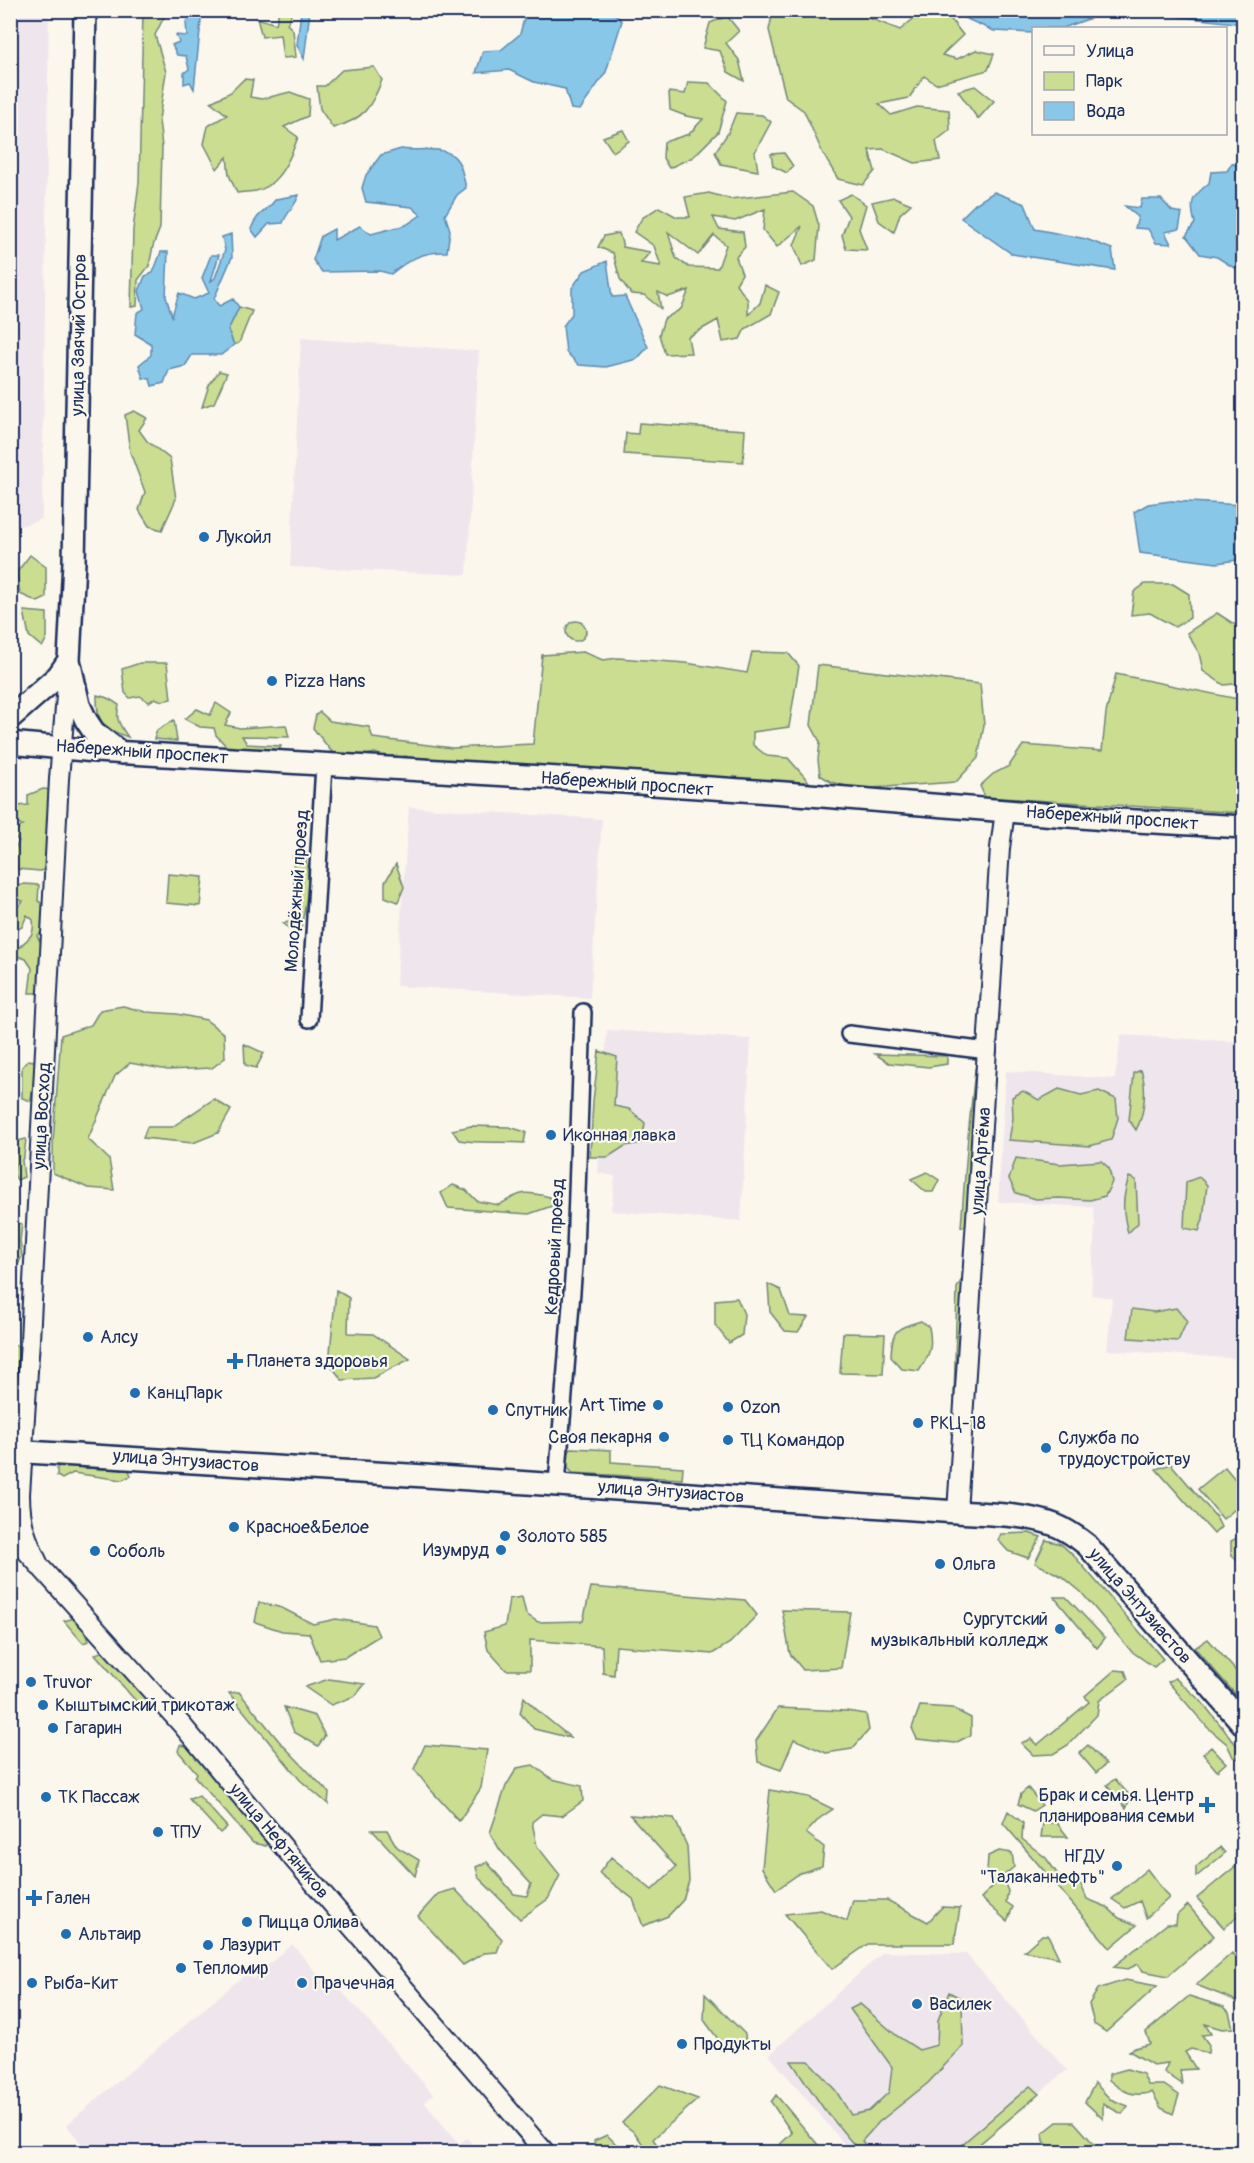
<svg xmlns="http://www.w3.org/2000/svg" width="1254" height="2163" font-family="Pangolin,sans-serif">
<style>
.built{fill:#efe6ed}
.green{fill:#cadd91;stroke:#728678;stroke-width:1.5;fill-rule:evenodd}
.water{fill:#89c7e9;stroke:#5d8ab1;stroke-width:1.5}
.lines{fill:none;stroke-linecap:round;stroke-linejoin:round}
.minor-casing{stroke:#1b2f5e;stroke-width:20}
.tertiary-casing{stroke:#1b2f5e;stroke-width:22}
.secondary-casing{stroke:#1b2f5e;stroke-width:26}
.minor{stroke:#fbf7ec;stroke-width:15}
.tertiary{stroke:#fbf7ec;stroke-width:18}
.secondary{stroke:#fbf7ec;stroke-width:21}
.poi-dot{fill:#1f6fb2;stroke:#fbf7ec;stroke-width:2}
.labels{text-anchor:middle;dominant-baseline:central;stroke-width:4.5;stroke-linejoin:round;paint-order:stroke}
.street-label{font-size:18px;fill:#1b2f5e;stroke:#fbf7ec}
.poi-label{font-size:18px;fill:#1b2f5e;stroke:#fbf7ec;text-anchor:start}
</style>
<rect width="100%" height="100%" fill="#fbf7ec"/>
<filter id="ink" filterUnits="userSpaceOnUse"><feTurbulence type="fractalNoise" baseFrequency=".0167" numOctaves="2"/><feDisplacementMap in="SourceGraphic" scale="12" xChannelSelector="R" yChannelSelector="G"/><feConvolveMatrix kernelMatrix="1 2 1 2 8 2 1 2 1" color-interpolation-filters="sRGB"/></filter>
<g filter="url(#ink)">
<!-- built -->
<path class="built" d="M11,10l38,1 -7,508 -31,10z
M301,338l178,13 -12,224 -177,-8z
M409,807l193,12 -12,179 -194,-12z
M607,1030l144,9 -10,182 -130,-10 4,-35 -17,-3z
M1121,1035l122,7v317l-136,-9 5,-52 -21,-3 4,-71 -2,-17 -95,-5 8,-131 109,8z
M292,1944l32,38 6,-4 103,116 -9,8 35,42 8,-6 12,14h-390l-23,-27 181,-152 5,6z
M883,1952l83,2 101,116 -97,82h-119l-82,-97z"/>
<!-- green -->
<path class="green" d="M143,11h24l-12,24 11,37 -7,48 3,27 -2,81 -7,18 -4,20 -11,14 -1,26 -6,1 2,-77 6,-48z
M279,11h14l-6,13 6,6 3,27 -13,1 -3,-23 -18,2 -5,-19 19,6z
M773,11h94l2,7 31,12 18,-15 31,2 14,18 -21,20 15,4 19,-9 18,4 -6,16 -52,14 -12,-8 -15,22 -30,6 12,11 26,-8 32,3 1,20 -14,11 4,19 -25,3 -32,-14 -14,1 6,21 -12,14 -25,-6 -15,-25 -19,-43 -18,-13 -17,-68z
M727,16l12,15 -13,12 13,17 5,21 -16,-9 -8,-21 -17,-3 7,-25z
M374,67l8,13c-11,28 -18,39 -49,48l-13,-19 -3,-23h8l17,-16z
M244,79l9,1 -3,17 12,2 28,-7 19,7 -1,17 -24,11 14,10c-7,20 -19,49 -42,54 -6,1 -13,1 -19,2l-8,-18 -2,-18 -10,12 -13,-25 4,-18 19,-11 -16,-13 20,-10z
M688,82l21,1 18,18 -9,31 -25,25 -24,11 -6,-10 1,-16 25,-8 14,-15 -17,-3 -16,-6 -1,-18 16,2z
M975,86l19,15 -16,18 -20,-28z
M736,113l26,2 9,7 -16,30 3,19 -37,-7 -6,-12 13,-19z
M623,130l6,11 -16,11 -10,-15z
M784,153l9,13 -6,7 -14,-7 -2,-12z
M793,192l20,14 6,20 -3,34 -14,6 -8,-21 8,-19 -25,21 -14,-17 2,-21 -30,12 -22,-4 6,12 24,3 2,15 -9,10 6,17 -6,10 12,16v15l12,-12 5,-18 14,7 -8,22 -26,15 -5,10 -17,3 -5,-22 -30,17 3,16 -26,1 -6,-19 5,-16 17,-10 8,-19 -21,7 -10,-5 3,17 -17,-14 -13,-1 -11,-15 -7,-26 -15,-6 6,-11 15,-3 4,14 27,5 -9,11 20,3 -7,-20 -20,-14 8,-14 17,-11 18,10h13l-5,-20 24,-4 21,6zM668,232l30,23 16,-20 12,10 -8,23 -29,-1 -13,-9z
M851,194l15,11 -7,24 8,21 -21,-1 -4,-14 7,-19 -11,-16z
M894,197l17,7 -11,10 -6,18 -15,-11 -7,-19z
M239,307l13,4 -13,32 -5,2 -6,-15z
M219,371l8,2 -13,30 -12,4 7,-22z
M134,411l13,7 -8,12 8,11 23,18 6,40 -14,31 -13,-4 -10,-16 6,-18 -15,-40 -5,-37z
M639,423l106,7 -2,32 -119,-8 2,-21 12,1z
M30,555l16,12v31l-8,4 -18,-8 -3,-22z
M1145,584h28l16,10 1,24 -15,9 -25,-14 -19,2 3,-23z
M24,611l23,2v25l-5,9 -13,-11z
M1217,613l20,13 6,9v48l-19,2 -21,-14 -4,-18 -12,-20z
M566 631a10 10 0 1 1 20 0a10 10 0 1 1-20 0Z
M583,652l20,8 15,-2 68,5 61,10 5,-21 36,1 11,13 -10,61 -36,5v13l14,11 21,2 21,24 -8,3 -75,-7 -305,-13 -15,-9 -17,3 -14,-6 -19,4 -24,-5 -19,-24 3,-13 4,-3 10,9 39,6 4,11 79,10 81,-4 9,-89z
M140,663h27l4,36 -9,2 -7,-3 -6,4 -9,-6 -10,2 -5,-5 -3,-24z
M818,665l162,19 4,41 -6,33 -22,24 -99,7 -26,-7 -11,-7 -2,-15 2,-18 -9,-17z
M1116,674l127,26v113l-258,-16 -5,-11 13,-12 16,-8 14,-21 79,6 4,-38z
M97,695l11,3 11,7c-4,15 1,20 9,32 -27,-10 -31,-13 -31,-42z
M216,703l15,10 -6,12 15,3 46,-3 3,12 -47,-1 5,8 34,2 -2,5 -51,-3 -12,-13 -2,-7 -14,-1 -15,-8 12,-10 13,6z
M174,720l3,21 -23,-2 3,-9z
M43,789l9,1 -4,78 -8,3 -23,-2 -3,-18 5,-10 -8,-7 12,-9 -12,-1 -1,-22 7,4 11,-1v-10z
M304,853c8,24 2,51 -3,75l-7,5 -11,-10 7,-1 5,-18 -2,-49z
M396,864l8,23 -6,15 -13,-5v-15z
M168,874l35,3 -3,29 -34,-3z
M24,884l15,1 -1,16 8,5 -2,23 -7,7 6,10 -1,47h-13l3,-25 -6,-9 -12,-4c7,-16 22,-13 19,-35l-6,-5 -5,12 -9,5 -2,-3v-15l12,-13 -9,-3 -4,-9z
M123,1006l23,6 31,2 29,6 18,14 1,24 -13,10 -44,2 -38,-7 -15,13 -27,63 21,20 5,31 -26,-2 -35,-15v-31l8,-107 30,-10 9,-15z
M244,1044l20,9 -8,15 -11,-3z
M599,1051l18,6 -3,49 15,3 16,14 -3,20 -17,3 -17,11h-18l3,-56z
M875,1054l72,2v8l-18,3 -40,-4z
M28,1060l6,1 5,5 -6,19 -2,16 -9,-3v-31z
M975,1070l5,10 -11,80 2,32 -3,33 -7,2 7,-91z
M1141,1070c6,17 4,44 -5,60l-7,-10 5,-47z
M1059,1089l22,6 18,-4 17,8 2,19 -7,22 -21,6 -81,-6 4,-22 -1,-21 11,-6 16,9z
M214,1099l17,11 -13,23 -25,10 -50,-5 4,-11h25z
M471,1126l38,1 17,5 -2,11c-22,-2 -43,1 -65,-3l-7,-10z
M26,1139l-2,17 -2,4 2,17 -7,3 -3,-6 3,-33z
M1016,1158l44,6 41,-3 8,7 3,14 -7,14 -15,4 -31,-2 -23,1 -20,-6 -7,-14z
M927,1172l12,8 -6,12h-7l-15,-13z
M1129,1177l7,3 2,43 -10,10c-6,-23 -6,-34 1,-56z
M1199,1177l8,8 -4,34 -4,12 -15,-3 2,-46z
M453,1185l13,5 11,11 22,4c23,-14 25,-14 51,-8l2,9 -23,8 -81,-6 -7,-15z
M12,1221l10,3 -2,17 2,15 -4,9 -7,-3z
M963,1277l1,10 -4,96 -6,15 3,-110z
M768,1284l13,6 9,26 18,1 -10,15 -13,-1 -15,-19z
M336,1290l13,8 -1,35 25,1 37,25 -37,19 -31,2 -13,-17z
M737,1298l7,16 -2,21 -13,8 -14,-18v-25z
M1176,1308l11,13 -9,20 -50,-3 4,-29 22,3z
M921,1321l8,6c4,20 1,27 -10,44l-17,-2 -11,-12c1,-28 4,-28 30,-36z
M843,1333l42,1 -2,40 -43,-1z
M15,1345l7,2 -5,55 -6,1v-52z
M572,1448l39,2v12l72,5 -1,12 -109,-6c-9,-7 -9,-17 -1,-25z
M62,1463h9l13,5 45,2 2,6 -9,4 -49,-7 -11,6 -5,-3v-8z
M1171,1464l45,53 5,10 -7,7 -58,-65z
M1225,1467l18,22 1,13 -21,17 -25,-30z
M1029,1533l12,4 -13,21 -20,-7 -10,-11 3,-6z
M1243,1535v31l-12,-12v-13z
M1046,1540l15,4 15,14 87,101 -9,8 -23,-16 -50,-59 -18,-15 -28,-14z
M591,1587l154,13 12,15 -27,28 -18,11 -96,-8 -2,29 -11,-2 -1,-27 -72,-6v30h-24l-18,-20 -4,-18 21,-6 4,-27 13,-2 4,17 12,8 45,-1z
M1054,1597h12l39,41 -8,10z
M259,1602l23,6 31,16 23,-5 38,6 5,11 -34,21 -25,3 -11,-27 -27,-2 -27,-9z
M782,1610l68,2 -9,56 -38,2 -13,-16z
M74,1618l11,12 4,11 -6,2 -19,-22z
M1208,1639l35,40v24l-48,-55z
M104,1651l45,48 1,8h-9l-46,-53z
M1115,1670l10,1 3,8 -29,22 -2,14 -29,30 -15,9 -20,1 -12,-12 10,-4 6,6 52,-43 -4,-6z
M1175,1678l26,23 42,52v7l-10,-3 -6,-13 -19,-16 -40,-46z
M329,1679l36,5 -10,12 -24,9 -26,-18z
M239,1692l40,49 50,52 -1,11 -28,-24 -71,-87z
M524,1697c14,16 31,27 47,41l-37,-9 -14,-16z
M920,1706l32,2 19,10v17l-16,8 -38,-4 -5,-11z
M284,1707l31,9 10,20 -7,10 -24,-14z
M778,1708l68,3 20,3 3,16 -17,19 -26,4 -32,-14 -13,31 -23,-8 -2,-21z
M180,1745l7,1 80,93 -1,7 -13,-3 -58,-66 2,-4 -19,-22z
M425,1745l62,5 -6,38 -22,33 -30,-33 -15,-19z
M1088,1745l18,19 -10,9 -17,-20z
M1211,1747l15,16 -9,8 -14,-17z
M533,1765l19,14 30,7 1,15 -21,15 -20,-2 -10,8 5,24 23,29 -12,24 -28,20 -41,-41 -3,-11 11,-5 27,32 13,2 4,-12 -31,-34 -10,-17 16,-47 11,-18z
M1115,1779l16,18 -5,11 -19,-23z
M1028,1788l14,17 -9,6 -15,-7 3,-10z
M770,1790l38,7 25,12 -13,9 -14,15 18,14 -2,19 -22,7 -24,17 -14,-22z
M199,1796l28,31 -7,6 -31,-34z
M1008,1811l15,12 -1,16 24,19 13,18 21,6 7,17 20,8 12,11 18,7 -27,23 -107,-125z
M630,1815l44,3 13,28 2,35 -6,19 -15,16 -25,10 -10,-27 -34,-26 12,-16 41,33 24,-23z
M1043,1823h14l11,14h-27z
M372,1830h15l10,17 22,13 -4,16z
M1220,1847l5,6 -29,24v-10z
M999,1851l13,2 2,14 -12,10 6,14 -2,11 7,5 -6,14 -26,-23 13,-13 -7,-13 1,-16z
M1243,1860v51l-19,17 -27,-30z
M1147,1869l22,29 -23,20 -6,-17 -15,7 -13,-9z
M455,1889l47,50 -5,13 -13,1 -21,12 -45,-49 20,-22z
M853,1900h34l41,22 14,-15 18,1 -6,36h-86l-36,25 -47,-55 36,-4 26,11z
M1188,1905l26,31 -46,40 -25,-5 -5,-7 -10,5 -15,-2 54,-43h9l1,-9z
M1042,1935h6l11,23 -35,-7z
M1232,1953l11,13v40l-11,-7 -36,-14z
M1125,1980l32,6 -51,46 -12,-8 -5,-20 9,-15z
M949,1992l13,7 1,47 -35,37 -49,39 -17,19 9,11h-11l-36,-43 -33,-48h18l27,30 15,24 18,-4 20,-19 3,-25 -42,-58 10,-5 37,32 22,14 18,-5 1,-25z
M705,1994l40,40 1,11 -20,5 -22,-30z
M1189,1996l35,11 5,5 4,16 -11,1 -17,-5 6,10 -9,1 7,10 -1,8 -17,-4 -6,3 11,17 -16,1 2,14 -18,-12 4,-9 -15,2 -24,-14 6,-3 15,-4 -4,-12z
M1127,2069l16,5 5,11h16l15,10 -6,19 -12,-6 -9,-16c-18,6 -29,0 -43,-12v-6z
M1095,2083l15,16 18,7 -6,8 -19,-10v15l-18,-17z
M660,2085l38,14 -45,40 9,13h-14l-13,-19 -13,-10z
M1030,2086l9,8 -69,58h-17z
M776,2095l48,57h-52l20,-19 -21,-31z
M1057,2122h17l27,30h-47l-10,-11 -1,-8z
M607,2135l17,17h-28l-2,-11z"/>
<!-- water -->
<path class="water" d="M301,11h9l-6,48 -7,-14z
M526,11h85l11,10 -16,51 -26,38 -9,-1 -6,-20 -31,-7 -25,-12 -33,3 7,-22 18,-1 19,-16z
M949,11l162,-1v1l-48,17h-29l-1,5 -39,-2z
M1128,11h115v13z
M199,12l2,9 -7,68 -4,-7 -6,2v-11l5,-4 -3,-13 -9,-1 -5,-10 7,-3 -3,-7 11,1 -1,-14 6,-4v-3z
M401,149c17,3 45,-5 56,11 5,6 7,20 9,28l-9,7 -12,20 5,15 -3,22c-24,-1 -39,8 -56,22l-11,-3 -58,1 -9,-12 8,-24 13,-7v11l26,-14 11,8 35,-9 15,-10 -9,-8 -46,-5 -4,-14 4,-13 15,-20z
M1232,163l12,7 -1,95 -9,3 -17,-11 -17,-3 -14,-18 9,-13c-6,-22 -3,-26 14,-40l2,-11 16,-1z
M994,192l31,12 10,25 51,10 26,10 3,21 -103,-16 -51,-36 14,-14z
M299,195c-4,12 -13,18 -16,28l-14,1 -12,13 -6,-8c7,-18 15,-16 25,-30z
M1142,199h19l11,12 10,2 -3,16 -14,3 6,12 -15,-1 -8,-14 -13,-1 3,-11 -13,-11 15,2z
M231,234l1,23 -18,42 5,7 14,-7 6,8 -11,23 6,15 -13,10h-29l-7,11 -16,4 -5,13 -12,3 -2,-7 -7,-1 -4,-13 12,-10v-11l-16,-10 2,-21 7,-4 -5,-18 6,-15 8,-3 8,-21h7l-2,45 6,19 7,-23 15,6 15,-6 -7,-15 9,-23h8l-8,26 4,-3 10,-28 -3,-13z
M607,261l5,36 13,-1 23,51 -11,12 -31,8 -27,-2 -13,-13 -3,-26 9,-12v-26l12,-17z
M1171,501l72,4v54l-26,4 -77,-10 -6,-41 14,-8z"/>
<g class="lines">
<defs>
<path id="minor" d="M309,1019l15,-254
M849,1034l139,17
M557,1484l18,-231 8,-241"/>
<path id="tertiary" d="M957,1512l43,-664 5,-37
M10,1533l172,192 113,136 250,291
M40,1567c-13,-27 -20,-43 -20,-73l10,-154 29,-561 9,-107"/>
<path id="secondary" d="M85,10l-11,552 -5,98 10,45 7,15 8,12 27,21
M10,718l48,-42 11,-16
M10,743l85,8 498,29 192,13 333,27 126,7
M10,1451l415,25 532,36c30,2 70,2 98,13 12,5 22,12 32,20l157,180"/>
</defs>
<!-- minor casing -->
<use href="#minor" class="minor-casing"/>
<!-- tertiary casing -->
<use href="#tertiary" class="tertiary-casing"/>
<!-- secondary casing -->
<use href="#secondary" class="secondary-casing"/>
<!-- minor -->
<use href="#minor" class="minor"/>
<!-- tertiary -->
<use href="#tertiary" class="tertiary"/>
<!-- secondary -->
<use href="#secondary" class="secondary"/>
</g>
</g>
<!-- markers -->
<g class="poi-dot">
<circle cx="204" cy="537" r="6"/>
<circle cx="272" cy="681" r="6"/>
<circle cx="551" cy="1135" r="6"/>
<circle cx="88" cy="1337" r="6"/>
<path d="M232 1352h6v6h6v6h-6v6h-6v-6h-6v-6h6z"/>
<circle cx="135" cy="1393" r="6"/>
<circle cx="658" cy="1405" r="6"/>
<circle cx="728" cy="1407" r="6"/>
<circle cx="493" cy="1410" r="6"/>
<circle cx="918" cy="1423" r="6"/>
<circle cx="664" cy="1437" r="6"/>
<circle cx="728" cy="1440" r="6"/>
<circle cx="1046" cy="1448" r="6"/>
<circle cx="234" cy="1527" r="6"/>
<circle cx="505" cy="1536" r="6"/>
<circle cx="501" cy="1550" r="6"/>
<circle cx="95" cy="1551" r="6"/>
<circle cx="940" cy="1564" r="6"/>
<circle cx="1060" cy="1629" r="6"/>
<circle cx="31" cy="1682" r="6"/>
<circle cx="43" cy="1705" r="6"/>
<circle cx="53" cy="1728" r="6"/>
<circle cx="46" cy="1797" r="6"/>
<path d="M1204 1796h6v6h6v6h-6v6h-6v-6h-6v-6h6z"/>
<circle cx="158" cy="1832" r="6"/>
<circle cx="1117" cy="1866" r="6"/>
<path d="M31 1889h6v6h6v6h-6v6h-6v-6h-6v-6h6z"/>
<circle cx="247" cy="1922" r="6"/>
<circle cx="66" cy="1934" r="6"/>
<circle cx="208" cy="1945" r="6"/>
<circle cx="181" cy="1968" r="6"/>
<circle cx="32" cy="1983" r="6"/>
<circle cx="302" cy="1983" r="6"/>
<circle cx="917" cy="2004" r="6"/>
<circle cx="682" cy="2044" r="6"/>
</g>
<g class="labels">
<!-- street labels -->
<g class="street-label">
<text transform="translate(79 335) rotate(-89)">улица Заячий Остров</text>
<text transform="translate(142 752) rotate(4)">Набережный проспект</text>
<text transform="translate(627 784) rotate(4)">Набережный проспект</text>
<text transform="translate(1112 818) rotate(4)">Набережный проспект</text>
<text transform="translate(297 891) rotate(-86)">Молодёжный проезд</text>
<text transform="translate(42 1116) rotate(-87)">улица Восход</text>
<text transform="translate(981 1161) rotate(-86)">улица Артёма</text>
<text transform="translate(555 1247) rotate(-87)">Кедровый проезд</text>
<text transform="translate(186 1461) rotate(4)">улица Энтузиастов</text>
<text transform="translate(671 1492) rotate(4)">улица Энтузиастов</text>
<text transform="translate(1140 1606) rotate(49)">улица Энтузиастов</text>
<text transform="translate(279 1841) rotate(50)">улица Нефтяников</text>
</g>
<!-- poi labels -->
<g class="poi-label">
<text x="216" y="537">Лукойл</text>
<text x="284" y="681">Pizza Hans</text>
<text x="563" y="1135">Иконная лавка</text>
<text x="100" y="1337">Алсу</text>
<text x="247" y="1361">Планета здоровья</text>
<text x="147" y="1393">КанцПарк</text>
<text x="646" y="1405" text-anchor="end">Art Time</text>
<text x="740" y="1407">Ozon</text>
<text x="505" y="1410">Спутник</text>
<text x="930" y="1423">РКЦ-18</text>
<text x="652" y="1437" text-anchor="end">Своя пекарня</text>
<text x="1058" y="1438">Служба по<tspan x="1058" dy="21">трудоустройству</tspan></text>
<text x="740" y="1440">ТЦ Командор</text>
<text x="246" y="1527">Красное&amp;Белое</text>
<text x="517" y="1536">Золото 585</text>
<text x="489" y="1550" text-anchor="end">Изумруд</text>
<text x="107" y="1551">Соболь</text>
<text x="952" y="1564">Ольга</text>
<text x="1048" y="1619" text-anchor="end">Сургутский<tspan x="1048" dy="21">музыкальный колледж</tspan></text>
<text x="43" y="1682">Truvor</text>
<text x="55" y="1705">Кыштымский трикотаж</text>
<text x="65" y="1728">Гагарин</text>
<text x="1194" y="1795" text-anchor="end">Брак и семья. Центр<tspan x="1194" dy="21">планирования семьи</tspan></text>
<text x="58" y="1797">ТК Пассаж</text>
<text x="170" y="1832">ТПУ</text>
<text x="1105" y="1856" text-anchor="end">НГДУ<tspan x="1105" dy="21">"Талаканнефть"</tspan></text>
<text x="46" y="1898">Гален</text>
<text x="259" y="1922">Пицца Олива</text>
<text x="78" y="1934">Альтаир</text>
<text x="220" y="1945">Лазурит</text>
<text x="193" y="1968">Тепломир</text>
<text x="44" y="1983">Рыба-Кит</text>
<text x="314" y="1983">Прачечная</text>
<text x="929" y="2004">Василек</text>
<text x="694" y="2044">Продукты</text>
</g>
</g>
<!-- margin -->
<rect width="1254" height="2163" fill="none" stroke="#fbf7ec" stroke-width="36"/>
<rect x="18" y="18" width="1218" height="2127" fill="none" stroke="#1b2f5e" stroke-width="2" filter="url(#ink)"/>
<!-- legend -->
<rect x="1032" y="27" width="195" height="108" fill="#fbf7ec" stroke="#a1a7b3" stroke-width="1.5"/>
<rect x="1044" y="46" width="30" height="9" fill="#fbf7ec" stroke="#a1a7b3" stroke-width="1.5"/>
<text x="1086" y="57" font-size="18" fill="#1b2f5e">Улица</text>
<rect x="1044" y="72" width="30" height="18" fill="#cadd91" stroke="#a1a7b3" stroke-width="1.5"/>
<text x="1086" y="87" font-size="18" fill="#1b2f5e">Парк</text>
<rect x="1044" y="102" width="30" height="18" fill="#89c7e9" stroke="#a1a7b3" stroke-width="1.5"/>
<text x="1086" y="117" font-size="18" fill="#1b2f5e">Вода</text>
</svg>
